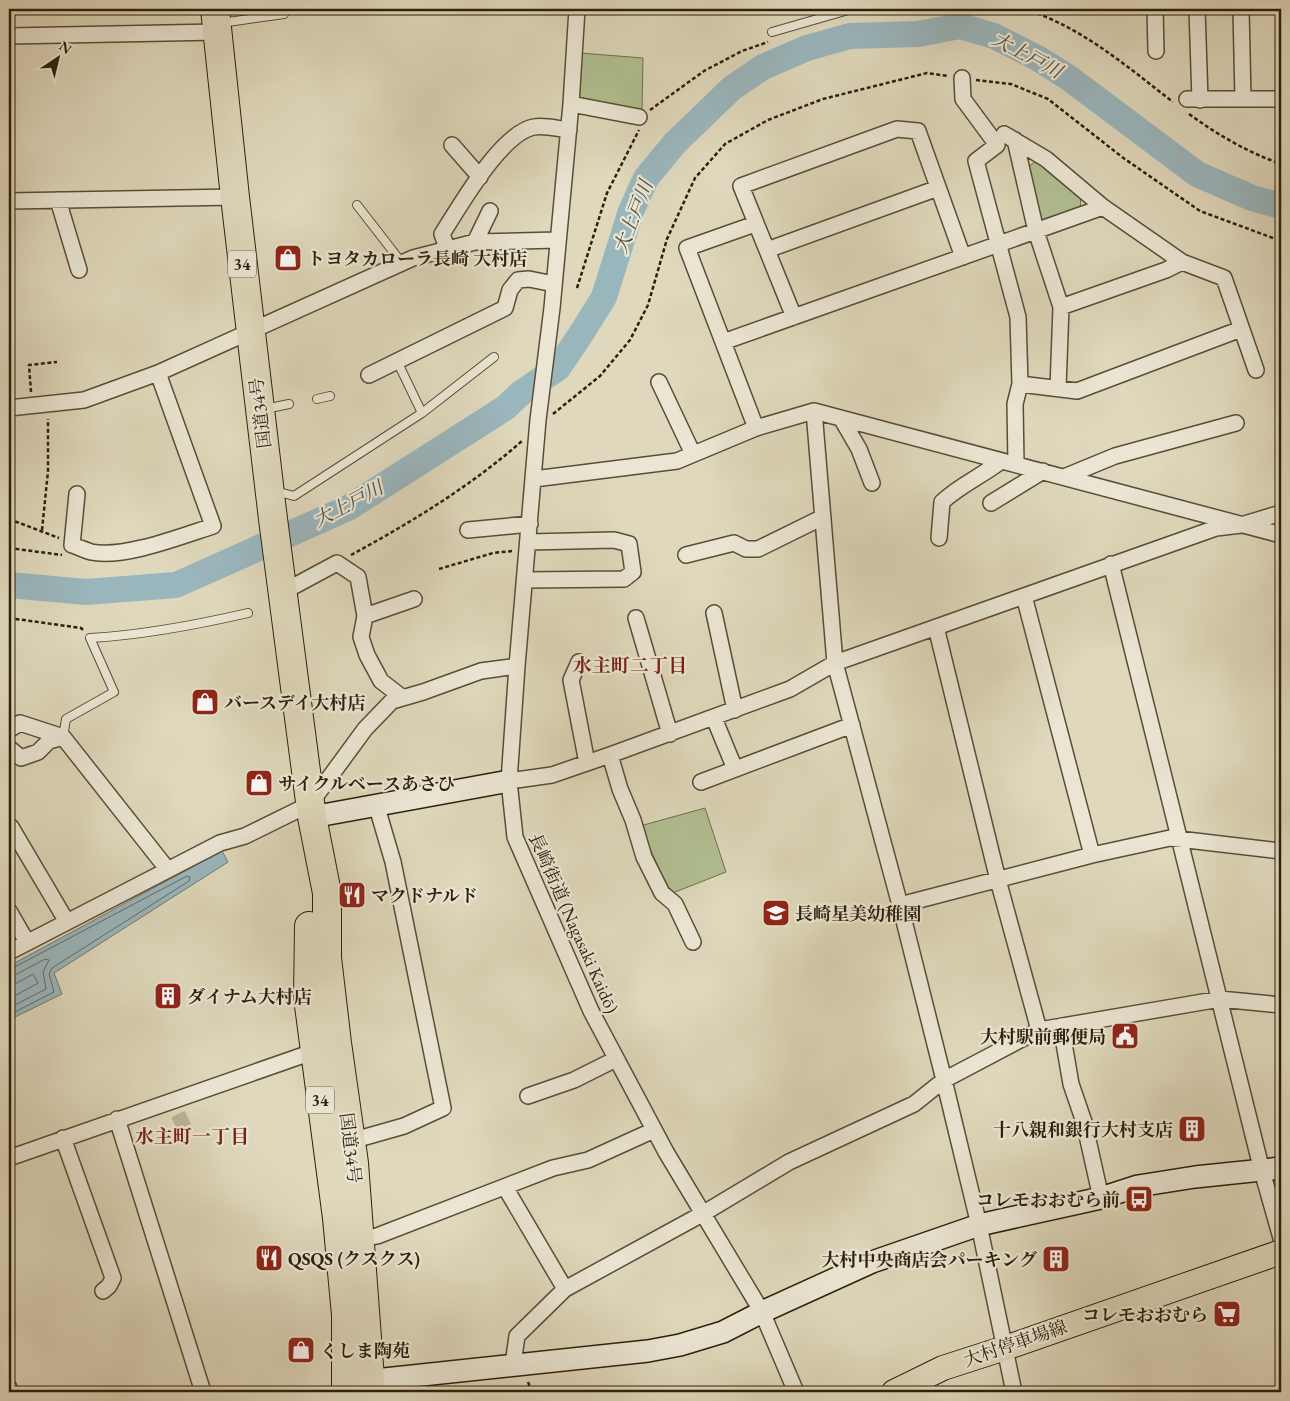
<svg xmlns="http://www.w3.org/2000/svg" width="1290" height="1401" font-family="'EB Garamond','Noto Serif JP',serif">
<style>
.green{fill:#b1bf91;stroke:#6e6f4e}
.water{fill:#9ab6bd;stroke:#6e7a76}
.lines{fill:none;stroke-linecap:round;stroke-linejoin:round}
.shore{stroke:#636a64;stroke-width:1}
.river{stroke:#9ab6bd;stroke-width:26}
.street-tunnel{stroke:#bbb399;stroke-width:15;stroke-dasharray:15 8;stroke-linecap:butt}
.lane-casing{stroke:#594d37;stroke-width:10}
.street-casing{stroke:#594d37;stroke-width:18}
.secondary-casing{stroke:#2c1f0b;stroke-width:24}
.primary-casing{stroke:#2c1f0b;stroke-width:26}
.highway-casing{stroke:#2c1f0b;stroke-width:30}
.path{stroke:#2c1f0b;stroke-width:2.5;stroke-dasharray:4 2.5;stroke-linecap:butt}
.lane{stroke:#eae6d3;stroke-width:8}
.street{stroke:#eae6d3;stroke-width:15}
.secondary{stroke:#eae6d3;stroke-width:21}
.primary{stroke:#dfd8bc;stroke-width:24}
.highway{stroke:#dfd8bc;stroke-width:28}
.labels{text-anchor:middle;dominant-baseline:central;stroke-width:4.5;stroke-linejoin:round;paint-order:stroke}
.shield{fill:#eae6d3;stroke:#655b47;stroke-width:1}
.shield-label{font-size:16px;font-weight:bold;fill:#2c1f0b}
.poi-label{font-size:18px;font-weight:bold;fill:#2c1f0b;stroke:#eae6d3;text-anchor:start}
.street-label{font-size:18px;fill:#2c1f0b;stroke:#eae6d3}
.water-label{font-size:19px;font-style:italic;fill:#4d4c40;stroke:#eae6d3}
.neighbourhood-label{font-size:19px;font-weight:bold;fill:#7a1f14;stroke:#eae6d3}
</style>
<rect width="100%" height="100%" fill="#dfd8bc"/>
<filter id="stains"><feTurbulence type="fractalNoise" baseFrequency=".004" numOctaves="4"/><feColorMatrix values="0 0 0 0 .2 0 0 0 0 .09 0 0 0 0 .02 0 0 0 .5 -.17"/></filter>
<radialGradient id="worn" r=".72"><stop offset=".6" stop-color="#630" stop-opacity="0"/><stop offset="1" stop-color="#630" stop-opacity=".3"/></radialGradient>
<!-- green -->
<path class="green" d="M580,53l63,5 -1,54 -64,-9z
M1037,160l44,37 -1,12 -42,13 -12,-53z
M705,808l21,64 -56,22 -30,-68z"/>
<!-- water -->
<path class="water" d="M222,851l6,11 -174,111 8,21 -53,26v-54z"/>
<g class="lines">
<!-- shore -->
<path class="shore" d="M9,970l178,-94 3,1 -1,4 -137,87 -3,6 5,18 -45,23
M9,976l6,-1 30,-16 4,1 -6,12 3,17 -37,19
M9,984l8,-1 16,-9 5,9 -29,16"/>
<!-- river -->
<path class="river" d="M9,585l77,7 90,-7 172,-77 157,-100 16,-15 37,-25 23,-34 23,-37 27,-86 15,-33 29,-35 57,-55 31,-21 44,-19 43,-12 68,-2 42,-8 34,10 45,23 30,19 128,96 55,24 29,8"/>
<!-- street-tunnel -->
<path class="street-tunnel" d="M178,1114l9,19"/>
<defs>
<path id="lane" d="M221,23l63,-9 -1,-5
M772,32l80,-23
M357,205l45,58
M317,399l13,-3
M265,409l24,-5
M422,413l72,-56
M275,491l19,5 128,-83 -25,-52
M63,737l3,-18 48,-27 -24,-54c54,-3 106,-13 158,-25"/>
<path id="street" d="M577,9l-6,95 -19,204 -14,112 -21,246 -8,115 6,56 76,174 75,141 96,160 34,80
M1155,9l1,42
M1197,9l3,91
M1241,9l2,90
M9,36l209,-4
M962,78l1,21 34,46 -21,16 42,156 2,67 -5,20 1,60
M1187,99h94
M571,104l68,13
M1004,134l42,25 57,48 79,55 42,16 32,92
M1015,140l21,91 25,76 -3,81
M452,145l28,32
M58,200l21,70
M9,201l226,-4
M755,224l-68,24 69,180
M475,242l15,-31
M447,248l-5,-14c18,-28 59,-101 92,-107 11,-2 24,2 35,3
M767,250l171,-62
M1061,307l105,-37 16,-8
M794,317l-53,-131 156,-57 21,2 45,126
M723,342l380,-135
M369,375l136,-67 5,-18 8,-10 11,-1 25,5
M659,382l34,72
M1020,384l57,7 164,-62
M9,408l75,-8 74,-27 255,-115 62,-16 83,-2
M814,411l21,252 65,242 44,175 35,145 35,167
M841,418l18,31 13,34
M1064,477l51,-21 121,-33
M534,479l143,-18 79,-33 58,-17 467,124
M77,494l-5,51c6,2 13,5 19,7 32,7 91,-16 122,-26l-55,-153
M991,503l52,-32
M468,530l62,-6
M939,538l3,-36c18,-17 40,-26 59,-41
M686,555l48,-12 12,6h12l65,-32
M1111,564l151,607 19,67
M525,580l99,-1 9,-7 -4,-28 -15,-4 -85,2
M283,592l54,-29 21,14 7,39 -4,21 6,18 14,26 22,17
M1024,596l68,259
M714,613l21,97
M365,616l49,-17
M636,618l34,116
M936,627l62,253 41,150
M579,662l-8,18 16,83
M714,718l21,51
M9,730l11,-7 43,14 105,133
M9,748l12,10 17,-6 11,-11 14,-4
M610,755l10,34 13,31 11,37 18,36 13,11 18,38
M509,781l43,-6 58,-20 180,-66 45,-26 381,-135 25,-3 40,-12
M701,782l151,-57
M11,827l56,95
M900,905l192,-50 78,-17 111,13
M9,911l18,31
M9,952l211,-109 25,-7 65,-32 55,-75 27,-28 31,-9 58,-21 36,-5
M1061,1026l10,58 13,38 17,76
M528,1096l46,-16 42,-21
M117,1119l86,273
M63,1138l50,140 -4,8 -6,5
M351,1141l53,-15 39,-18 -50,-246 -17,-58
M9,1158l312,-109
M505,1187l60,102
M361,1239l16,-3 176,-68 35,-8 66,-30
M513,1364l4,-28 48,-47 139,-76 85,-51 125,-58 30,-24 95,-50 181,-31 61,6
M9,1388l1,4"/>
<path id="secondary" d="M312,817l197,-36
M356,1382l292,-31 32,-6 43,-13 39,-20 110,-50 107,-37 122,-27 37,-12 57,-9 86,-9"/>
<path id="primary" d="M894,1392l49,-24 62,-20 276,-96"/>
<path id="highway" d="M215,9l20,188 38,322 39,298 15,76v65l10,85 17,120 17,229
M309,926l-1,72 29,220 9,97v77"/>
</defs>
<!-- lane casing -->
<use href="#lane" class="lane-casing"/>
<!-- street casing -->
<use href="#street" class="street-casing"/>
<!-- secondary casing -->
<use href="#secondary" class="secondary-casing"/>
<!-- primary casing -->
<use href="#primary" class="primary-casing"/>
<!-- highway casing -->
<use href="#highway" class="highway-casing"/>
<!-- path -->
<path class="path" d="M1025,9c58,19 100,56 148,93
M976,80l35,4 37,15 74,58 78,54 81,30
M650,110l54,-39 38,-20 26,-9
M1189,114c29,21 58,38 92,50
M577,288l30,-95 32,-63
M31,392l-2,-27 28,-3
M553,414l47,-38 30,-36 18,-35 19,-66 28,-61 30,-34 43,-24 55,-21 104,-26 21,3
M9,519l50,19
M42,530l6,-59v-52
M9,548l53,7
M351,555c59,-32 120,-69 171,-114
M439,569l54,-16 19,-2
M9,618l72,10 2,2
M528,1382l4,10"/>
<!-- lane -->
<use href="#lane" class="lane"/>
<!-- street -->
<use href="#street" class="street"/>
<!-- secondary -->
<use href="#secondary" class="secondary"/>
<!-- primary -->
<use href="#primary" class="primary"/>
<!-- highway -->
<use href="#highway" class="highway"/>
</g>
<!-- icons -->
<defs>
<symbol id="shop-square" viewBox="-11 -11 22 22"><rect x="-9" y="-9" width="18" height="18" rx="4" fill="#8f2418" stroke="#eae6d3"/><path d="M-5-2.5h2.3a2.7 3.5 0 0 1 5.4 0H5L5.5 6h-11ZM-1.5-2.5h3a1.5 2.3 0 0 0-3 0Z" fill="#fff"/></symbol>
<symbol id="restaurant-square" viewBox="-11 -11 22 22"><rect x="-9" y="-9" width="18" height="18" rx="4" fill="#8f2418" stroke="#eae6d3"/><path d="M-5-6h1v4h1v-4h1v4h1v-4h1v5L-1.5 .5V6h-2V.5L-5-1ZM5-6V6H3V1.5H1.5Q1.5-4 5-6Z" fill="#fff"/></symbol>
<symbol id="school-square" viewBox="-11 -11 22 22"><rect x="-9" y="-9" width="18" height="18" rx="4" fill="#8f2418" stroke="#eae6d3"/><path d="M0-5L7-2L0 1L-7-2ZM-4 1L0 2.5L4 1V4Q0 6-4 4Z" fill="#fff"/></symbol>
<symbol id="building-square" viewBox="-11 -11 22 22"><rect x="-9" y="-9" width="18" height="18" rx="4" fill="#8f2418" stroke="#eae6d3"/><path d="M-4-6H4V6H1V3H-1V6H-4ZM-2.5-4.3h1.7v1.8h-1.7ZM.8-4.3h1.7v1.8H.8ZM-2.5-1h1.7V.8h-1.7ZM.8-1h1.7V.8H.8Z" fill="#fff"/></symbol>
<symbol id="civic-square" viewBox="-11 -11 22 22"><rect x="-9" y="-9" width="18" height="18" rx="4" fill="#8f2418" stroke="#eae6d3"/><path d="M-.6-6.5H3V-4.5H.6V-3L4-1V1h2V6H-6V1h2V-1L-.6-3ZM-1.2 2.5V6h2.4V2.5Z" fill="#fff"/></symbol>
<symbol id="bus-square" viewBox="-11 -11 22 22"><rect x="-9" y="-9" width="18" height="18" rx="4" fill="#8f2418" stroke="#eae6d3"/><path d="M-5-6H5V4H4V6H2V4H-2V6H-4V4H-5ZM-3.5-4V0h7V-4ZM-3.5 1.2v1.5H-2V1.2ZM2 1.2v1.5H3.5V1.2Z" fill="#fff"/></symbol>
<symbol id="supermarket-square" viewBox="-11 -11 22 22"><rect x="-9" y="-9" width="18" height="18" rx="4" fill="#8f2418" stroke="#eae6d3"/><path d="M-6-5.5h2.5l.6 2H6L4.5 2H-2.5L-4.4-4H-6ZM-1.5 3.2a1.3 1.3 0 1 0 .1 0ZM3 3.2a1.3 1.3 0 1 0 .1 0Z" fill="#fff"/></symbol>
</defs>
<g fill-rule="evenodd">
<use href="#shop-square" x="272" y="242" width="32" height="32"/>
<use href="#shop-square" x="189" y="686" width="32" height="32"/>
<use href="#shop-square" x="243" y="767" width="32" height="32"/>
<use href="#restaurant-square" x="336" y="879" width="32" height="32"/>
<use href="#school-square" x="760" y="897" width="32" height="32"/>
<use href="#building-square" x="152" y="980" width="32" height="32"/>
<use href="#civic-square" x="1109" y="1020" width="32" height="32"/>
<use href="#building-square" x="1176" y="1113" width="32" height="32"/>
<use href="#bus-square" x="1123" y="1183" width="32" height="32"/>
<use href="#restaurant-square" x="253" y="1242" width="32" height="32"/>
<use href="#building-square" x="1040" y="1243" width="32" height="32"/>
<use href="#supermarket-square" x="1211" y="1298" width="32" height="32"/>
<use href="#shop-square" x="285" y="1334" width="32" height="32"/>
</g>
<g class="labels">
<!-- shield labels -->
<g class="shield">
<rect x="228" y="250.5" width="28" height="27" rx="4"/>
<rect x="306" y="1086.5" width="28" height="27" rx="4"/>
</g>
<g class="shield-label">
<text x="242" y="264">34</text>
<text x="320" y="1100">34</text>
</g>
<!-- poi labels -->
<g class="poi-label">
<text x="307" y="258">トヨタカローラ長崎 大村店</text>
<text x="224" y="702">バースデイ大村店</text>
<text x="278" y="783">サイクルベースあさひ</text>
<text x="371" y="895">マクドナルド</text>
<text x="795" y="913">長崎星美幼稚園</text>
<text x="187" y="996">ダイナム大村店</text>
<text x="1106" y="1036" text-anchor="end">大村駅前郵便局</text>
<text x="1173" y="1129" text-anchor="end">十八親和銀行大村支店</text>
<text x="1120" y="1199" text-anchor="end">コレモおおむら前</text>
<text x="288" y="1258">QSQS (クスクス)</text>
<text x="1037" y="1259" text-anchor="end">大村中央商店会パーキング</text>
<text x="1208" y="1314" text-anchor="end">コレモおおむら</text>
<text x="320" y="1350">くしま陶苑</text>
</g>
<!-- street labels -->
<g class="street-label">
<text transform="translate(260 413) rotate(-97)">国道34号</text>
<text transform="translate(574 923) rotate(66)">長崎街道 (Nagasaki Kaidō)</text>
<text transform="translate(351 1148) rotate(83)">国道34号</text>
<text transform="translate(1015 1343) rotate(-19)">大村停車場線</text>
</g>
<!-- water labels -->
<g class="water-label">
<text transform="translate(1027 55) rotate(28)">大上戸川</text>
<text transform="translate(633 217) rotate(-69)">大上戸川</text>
<text transform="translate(348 504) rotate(-28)">大上戸川</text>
</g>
<!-- neighbourhood labels -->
<g class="neighbourhood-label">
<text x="630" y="665">水主町二丁目</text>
<text x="192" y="1136">水主町一丁目</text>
</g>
</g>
<!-- margin -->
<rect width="1290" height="1401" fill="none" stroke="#dfd8bc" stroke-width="30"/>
<rect x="10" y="10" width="1270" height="1381" fill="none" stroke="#2c1f0b" stroke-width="2.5"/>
<rect x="15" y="15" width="1260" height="1371" fill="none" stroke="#2c1f0b"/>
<!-- north arrow -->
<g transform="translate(58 58) rotate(35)" stroke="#eae6d3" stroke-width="4" paint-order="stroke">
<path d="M0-4L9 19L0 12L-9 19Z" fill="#2c1f0b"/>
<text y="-8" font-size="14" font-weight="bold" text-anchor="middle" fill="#2c1f0b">N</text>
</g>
<rect width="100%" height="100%" filter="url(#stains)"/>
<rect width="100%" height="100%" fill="url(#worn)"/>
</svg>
